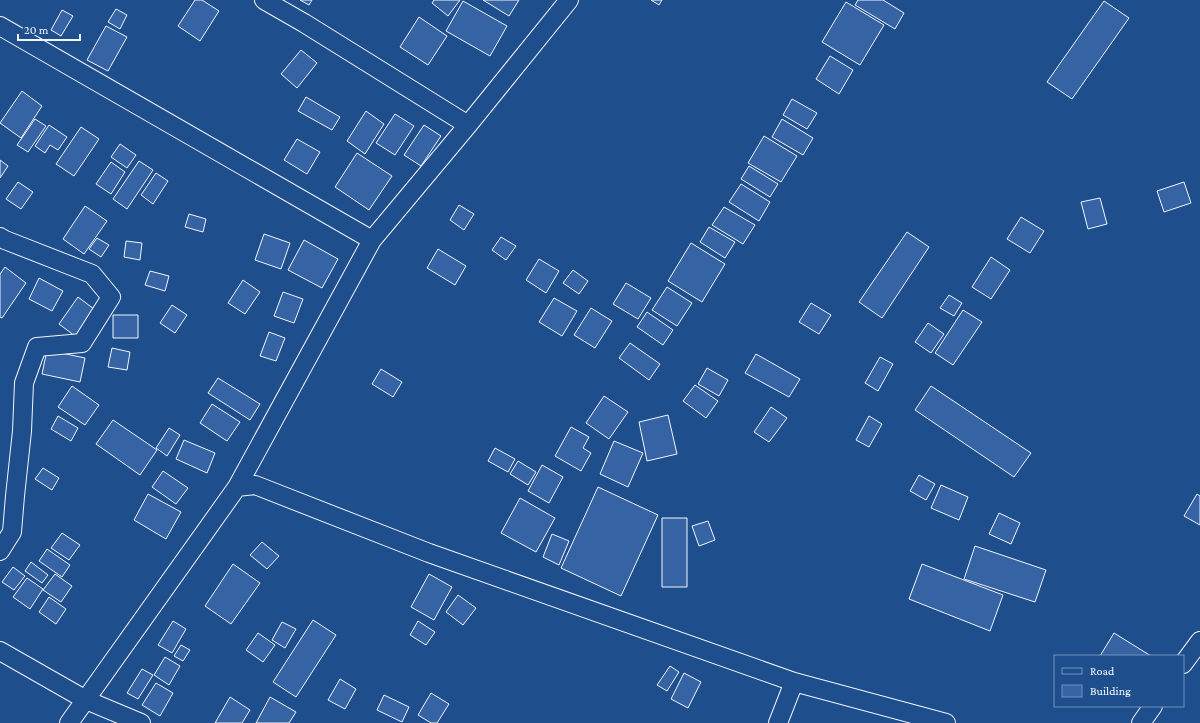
<svg xmlns="http://www.w3.org/2000/svg" width="1200" height="723" font-family="'Crimson Pro',serif">
<style>
.building{fill:#3563a3;stroke:#f2f6ff}
.lines{fill:none;stroke-linecap:round;stroke-linejoin:round}
.minor-casing{stroke:#f2f6ff;stroke-width:20}
.minor{stroke:#1f4e8c;stroke-width:18}
</style>
<rect width="100%" height="100%" fill="#1f4e8c"/>
<!-- building -->
<path class="building" d="M195,0h7l17,11 -19,30 -22,-15z
M300,0h12l-3,5z
M434,0h26l-12,16 -16,-13z
M483,0h36l-10,16z
M651,0h11l-3,5z
M858,0h25l21,13 -9,16 -40,-24z
M463,1l44,25 -17,30 -44,-25z
M1104,1l25,17 -57,81 -25,-17z
M846,2l38,23 -24,40 -38,-23z
M116,9l11,6 -7,14 -12,-7z
M62,10l11,6 -12,20 -10,-6z
M419,17l28,19 -19,29 -28,-18z
M106,26l21,11 -19,34 -21,-11z
M301,50l16,13 -20,25 -16,-14z
M830,56l23,14 -14,24 -23,-15z
M22,91l20,15 -21,32 -21,-15z
M306,97l34,20 -8,13 -34,-19z
M792,99l25,14 -10,16 -24,-14z
M366,111l18,13 -19,30 -18,-13z
M395,114l19,12 -19,29 -19,-12z
M35,119l11,7 -18,26 -11,-7z
M782,119l31,19 -10,17 -31,-18z
M49,125l18,12 -9,13 -8,-5 -5,8 -10,-7z
M424,125l17,11 -20,30 -17,-11z
M81,127l18,12 -25,37 -18,-12z
M764,136l33,20 -16,26 -33,-19z
M297,139l23,13 -13,22 -23,-14z
M120,144l16,11 -9,13 -16,-11z
M357,153l35,23 -23,34 -34,-23z
M0,160l8,6 -8,12z
M139,161l14,9 -26,39 -14,-10z
M111,162l14,10 -14,22 -15,-10z
M749,166l29,18 -8,13 -29,-18z
M156,173l12,8 -15,23 -12,-9z
M18,182l15,10 -12,17 -15,-10z
M1184,182l7,21 -27,9 -7,-21z
M741,184l29,18 -11,19 -30,-19z
M1100,198l7,26 -19,5 -7,-27z
M459,205l15,9 -10,16 -14,-10z
M85,206l22,15 -23,33 -21,-15z
M724,207l31,18 -12,19 -31,-19z
M189,214l17,5 -3,13 -18,-5z
M1021,217l23,14 -14,22 -23,-14z
M709,227l26,15 -10,16 -25,-16z
M907,232l22,15 -47,71 -23,-16z
M264,234l26,9 -9,26 -26,-9z
M501,237l15,9 -10,14 -14,-10z
M97,238l12,7 -8,12 -12,-8z
M304,240l34,19 -16,29 -34,-18z
M126,241l16,2 -2,17 -16,-3z
M691,243l34,21 -23,38 -34,-21z
M438,249l28,17 -11,19 -28,-17z
M991,257l19,13 -19,29 -19,-12z
M539,259l20,12 -13,22 -20,-13z
M5,267l21,16 -24,35 -2,-1v-43z
M573,270l15,11 -9,13 -16,-11z
M150,271l19,5 -4,15 -20,-6z
M39,278l24,13 -11,20 -23,-12z
M243,280l17,12 -15,22 -17,-11z
M626,283l25,15 -13,21 -25,-15z
M667,287l25,16 -15,23 -25,-16z
M283,292l20,7 -9,24 -20,-7z
M949,295l13,8 -8,13 -14,-8z
M78,297l16,12 -19,27 -16,-12z
M554,298l23,13 -15,25 -23,-14z
M811,303l20,12 -12,19 -20,-12z
M172,305l15,10 -12,18 -15,-10z
M591,308l21,13 -17,27 -21,-13z
M963,310l19,12 -29,43 -18,-12z
M647,312l26,18 -10,15 -26,-18z
M113,315h25v23h-25z
M928,323l16,11 -13,19 -16,-11z
M269,332l16,6 -9,23 -16,-5z
M630,343l30,21 -11,16 -30,-22z
M112,348l18,4 -3,18 -19,-3z
M47,350l38,8 -5,24 -38,-8z
M756,354l44,25 -11,18 -44,-24z
M880,357l13,7 -15,27 -13,-8z
M707,368l21,12 -9,16 -21,-12z
M381,369l21,13 -9,15 -21,-13z
M218,378l42,26 -10,16 -42,-27z
M695,385l23,16 -12,17 -23,-17z
M72,386l27,19 -14,20 -27,-18z
M931,386l100,67 -17,24 -99,-67z
M604,396l24,16 -19,27 -23,-16z
M212,404l28,18 -13,19 -27,-18z
M771,407l16,11 -18,24 -15,-10z
M668,415l9,39 -30,7 -8,-39z
M58,416l20,12 -7,13 -20,-12z
M869,416l13,8 -13,23 -13,-7z
M113,420l44,30 -17,25 -44,-31z
M571,427l18,10 -6,11 8,5 -10,18 -26,-15z
M169,428l11,7 -13,21 -11,-8z
M184,440l31,13 -8,20 -31,-14z
M614,441l29,12 -15,34 -28,-13z
M495,448l20,11 -7,13 -20,-11z
M518,461l18,11 -8,13 -18,-11z
M542,465l21,12 -14,26 -21,-12z
M43,468l16,10 -7,12 -17,-11z
M163,471l25,17 -12,16 -24,-17z
M919,475l16,9 -9,16 -16,-9z
M941,485l27,12 -9,23 -28,-12z
M598,487l60,28 -37,81 -60,-28z
M148,494l33,18 -15,27 -32,-19z
M1197,494l3,2v29l-16,-9z
M520,498l35,20 -19,34 -35,-19z
M999,513l21,10 -9,21 -22,-10z
M662,518h25v69h-25z
M708,521l7,19 -16,6 -7,-20z
M62,533l18,12 -11,15 -18,-12z
M552,534l17,7 -10,24 -16,-8z
M262,542l17,14 -12,13 -17,-14z
M975,546l71,24 -11,32 -71,-23z
M47,549l23,16 -8,12 -23,-16z
M31,562l17,13 -6,8 -17,-12z
M233,564l27,19 -29,41 -26,-18z
M922,564l81,31 -13,36 -81,-32z
M13,567l12,9 -11,14 -12,-8z
M55,574l17,12 -11,16 -18,-12z
M429,574l23,13 -18,33 -23,-13z
M27,578l16,11 -13,20 -17,-12z
M458,595l18,13 -13,17 -17,-13z
M49,597l17,12 -10,15 -17,-12z
M313,620l23,15 -40,62 -23,-15z
M173,621l13,8 -14,24 -14,-8z
M418,621l17,11 -9,13 -16,-10z
M282,622l14,7 -11,19 -13,-8z
M258,633l17,12 -12,17 -17,-12z
M1114,633l37,23h-51z
M181,645l9,5 -7,11 -9,-5z
M165,657l15,9 -11,19 -15,-10z
M670,666l9,6 -12,19 -10,-6z
M142,669l11,6 -15,24 -11,-6z
M684,673l17,9 -13,26 -17,-9z
M340,679l16,10 -11,20 -17,-9z
M156,683l17,10 -13,23 -18,-11z
M431,693l18,11 -12,19h-6l-13,-8z
M384,695l25,12 -7,15 -25,-12z
M230,697l20,13 -8,13h-27z
M270,697l26,15 -7,11h-33z"/>
<g class="lines">
<defs>
<path id="minor" d="M264,0l40,23 164,102
M0,26l372,214
M0,237l5,3 87,34 19,23 -29,46 -45,4 -13,36 -2,48 -7,65 -3,36 -12,19
M237,487l18,-2 174,68 365,129 152,41
M0,651l86,49 55,23
M1183,664l17,-23
M69,723l168,-236 135,-247 96,-115 101,-125
M778,723l16,-41
M1141,723l12,-17"/>
</defs>
<!-- minor casing -->
<use href="#minor" class="minor-casing"/>
<!-- minor -->
<use href="#minor" class="minor"/>
</g>
<!-- legend -->
<rect x="1054" y="655" width="130" height="52" fill="#1f4e8c" stroke="#7391ba"/>
<rect x="1062" y="668" width="20" height="6" fill="#1f4e8c" stroke="#7391ba"/>
<text x="1090" y="675" font-size="12" fill="#f2f6ff">Road</text>
<rect x="1062" y="685" width="20" height="12" fill="#3563a3" stroke="#7391ba"/>
<text x="1090" y="695" font-size="12" fill="#f2f6ff">Building</text>
<!-- scale -->
<path d="M18 34v6h62v-6" fill="none" stroke="#f2f6ff" stroke-width="2"/>
<text x="24" y="34" font-size="12" fill="#f2f6ff" stroke="#1f4e8c" stroke-width="3" paint-order="stroke">20 m</text>
</svg>
